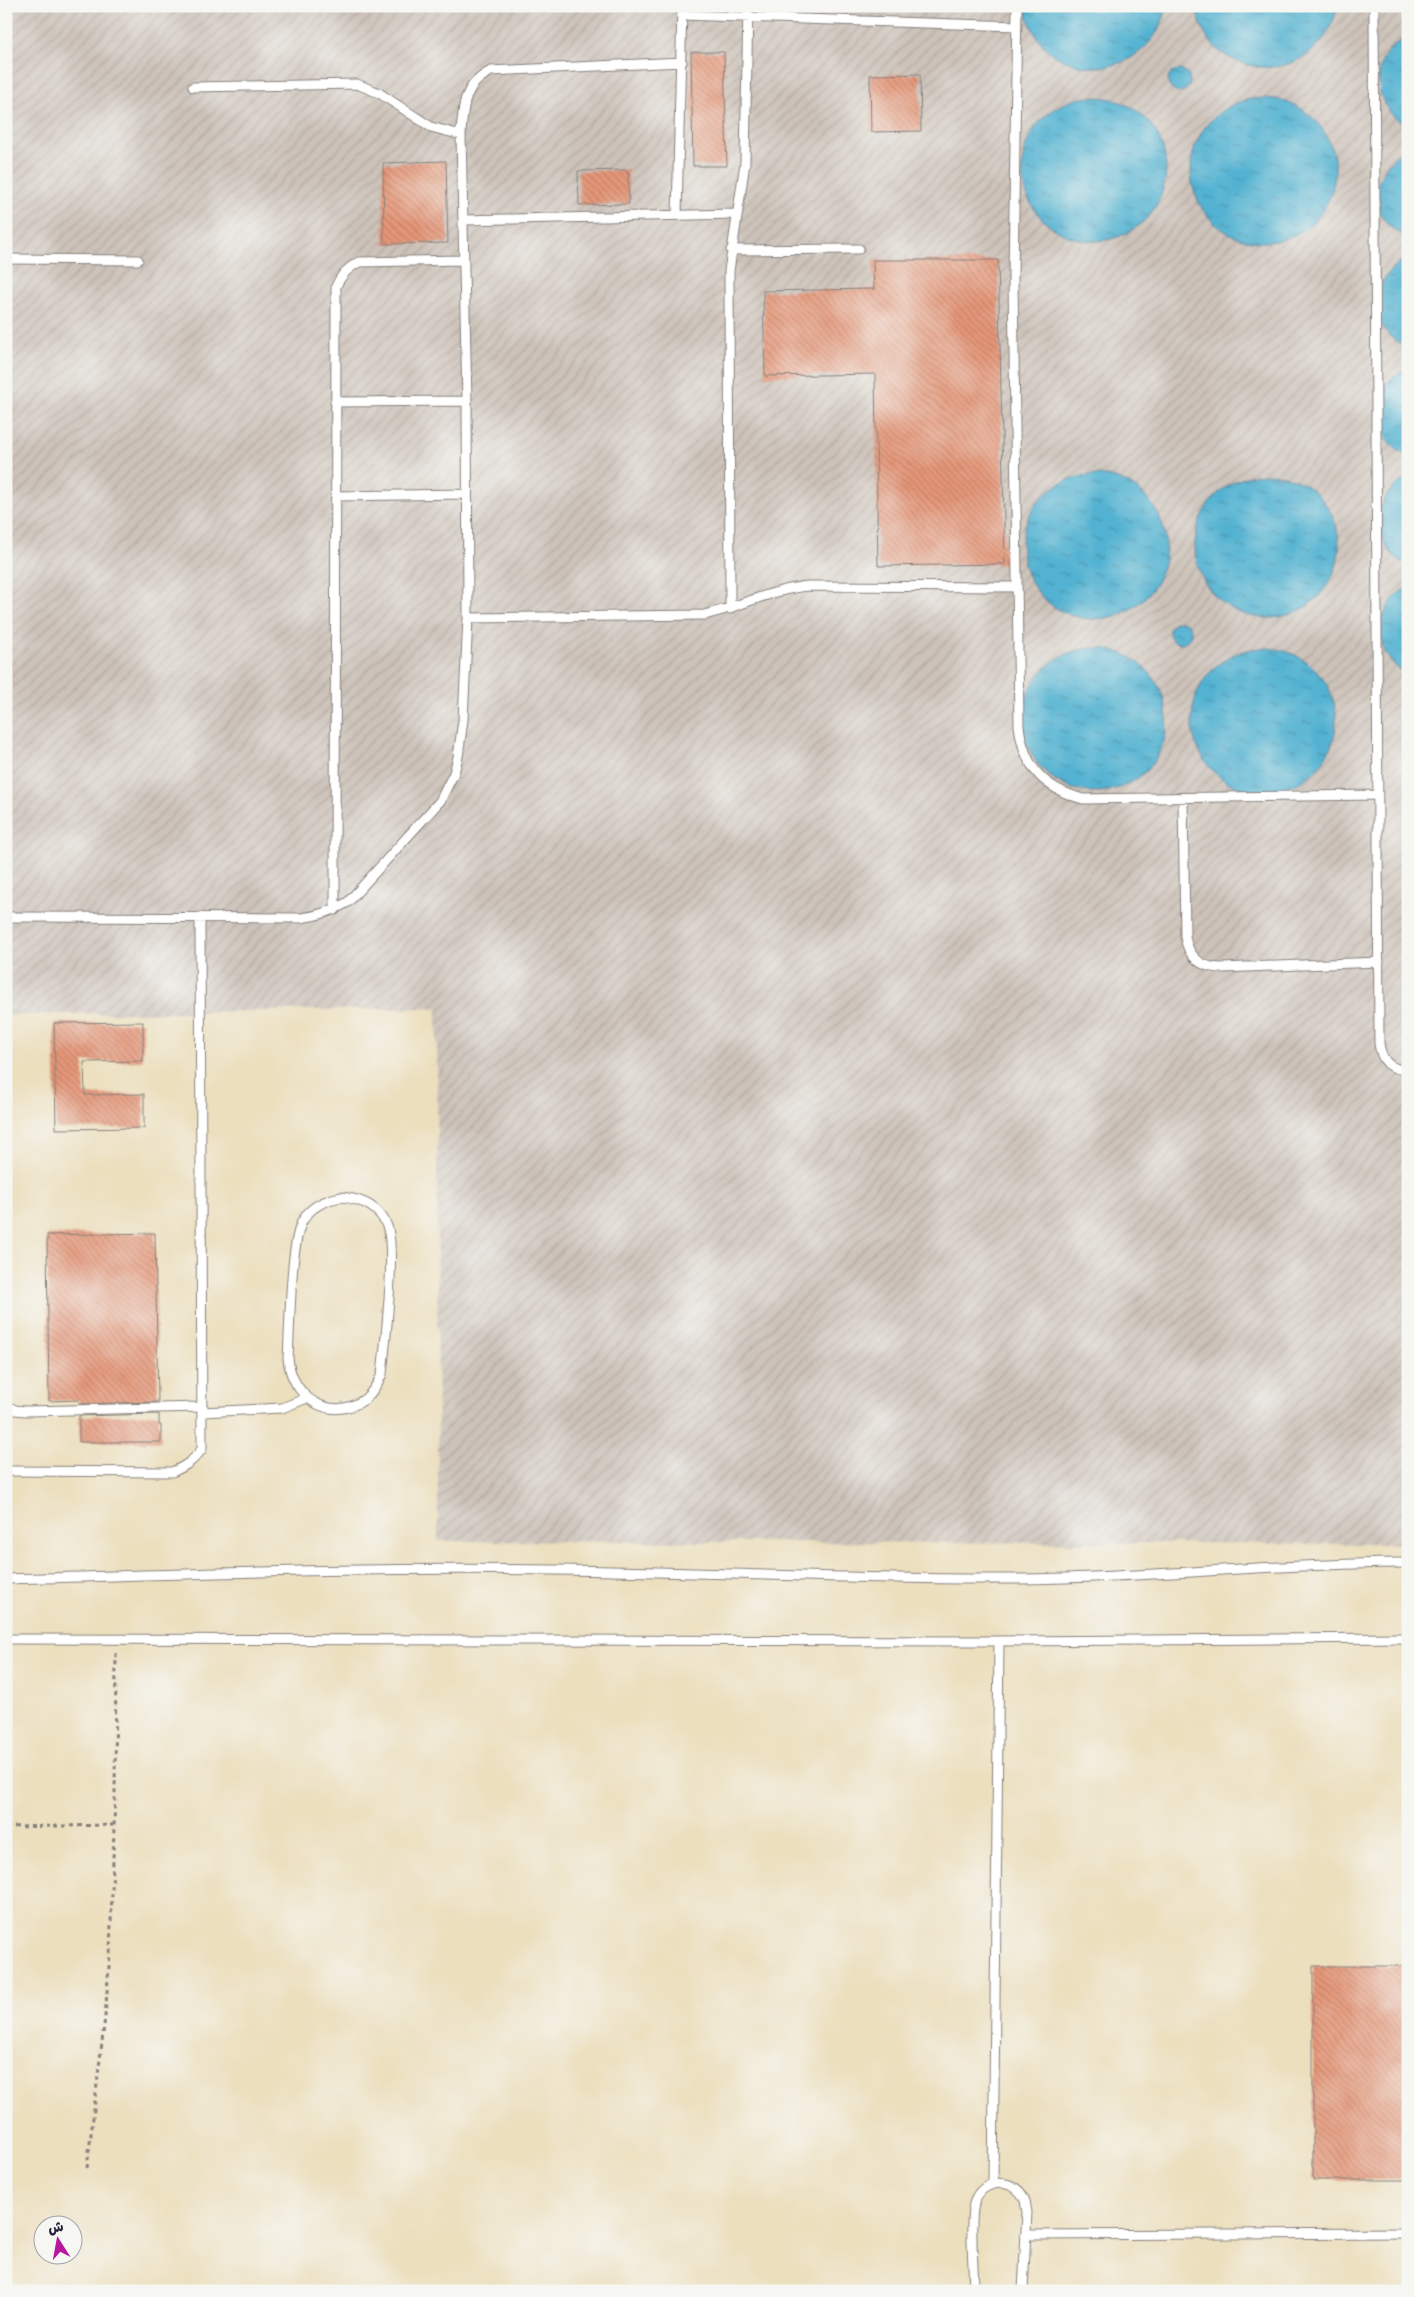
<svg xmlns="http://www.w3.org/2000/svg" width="1414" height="2297" font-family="Caveat,'Playpen Sans Arabic',sans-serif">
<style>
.industrial{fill:url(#industrial-furrows)}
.water{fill:url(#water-ripples);stroke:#3a6a86}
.building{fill:url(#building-back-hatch)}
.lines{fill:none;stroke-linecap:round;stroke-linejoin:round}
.service-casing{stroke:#87807c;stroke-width:11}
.path{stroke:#87807c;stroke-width:3;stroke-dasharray:4 4;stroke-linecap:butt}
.service{stroke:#fff;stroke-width:9}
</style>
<defs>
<pattern id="industrial-furrows" width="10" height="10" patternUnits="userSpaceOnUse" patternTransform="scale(1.25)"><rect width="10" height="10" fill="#ccc2b9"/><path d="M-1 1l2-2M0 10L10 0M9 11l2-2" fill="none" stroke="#afa6a0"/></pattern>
<pattern id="water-ripples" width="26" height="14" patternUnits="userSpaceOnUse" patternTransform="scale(1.25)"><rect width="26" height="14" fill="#53b2d1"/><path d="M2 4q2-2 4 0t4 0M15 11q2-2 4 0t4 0" fill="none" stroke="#4490ab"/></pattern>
<pattern id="building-back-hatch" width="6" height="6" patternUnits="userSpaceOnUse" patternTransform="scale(1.25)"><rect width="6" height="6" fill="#e69778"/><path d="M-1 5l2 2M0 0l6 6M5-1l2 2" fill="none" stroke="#ba7b64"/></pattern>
</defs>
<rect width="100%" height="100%" fill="#f6f6f2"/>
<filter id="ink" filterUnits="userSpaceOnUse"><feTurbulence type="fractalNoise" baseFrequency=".02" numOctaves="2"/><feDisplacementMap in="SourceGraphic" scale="10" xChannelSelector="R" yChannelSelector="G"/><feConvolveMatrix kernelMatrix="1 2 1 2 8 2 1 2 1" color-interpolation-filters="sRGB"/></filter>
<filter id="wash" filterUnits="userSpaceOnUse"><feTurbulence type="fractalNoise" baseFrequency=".0096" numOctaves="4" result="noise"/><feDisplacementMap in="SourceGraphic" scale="20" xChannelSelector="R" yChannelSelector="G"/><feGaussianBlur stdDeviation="1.12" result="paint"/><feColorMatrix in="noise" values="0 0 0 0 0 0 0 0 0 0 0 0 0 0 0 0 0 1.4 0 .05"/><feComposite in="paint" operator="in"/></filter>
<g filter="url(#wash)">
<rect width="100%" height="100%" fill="#ecdfbe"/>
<!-- industrial -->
<path class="industrial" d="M6,6h1402v1538l-970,-3 -1,-533 -431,7z"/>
<!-- water -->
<path class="water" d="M1167,6c-8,42 -47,69 -88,59 -12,-3 -26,-8 -34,-18 -11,-12 -16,-25 -21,-40z
M1337,6c-10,57 -73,80 -119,44 -13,-11 -18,-28 -23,-43z
M1408,37v88c-28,-10 -37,-47 -22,-71 5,-8 14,-13 22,-17z
M1168 81a11 11 0 1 1 22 0a11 11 0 1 1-22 0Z
M1022 169a72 72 0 1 1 144 0a72 72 0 1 1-144 0Z
M1191 170a72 72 0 1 1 144 0a72 72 0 1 1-144 0Z
M1408,148v89c-44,-16 -39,-69 0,-89z
M1408,257v90c-45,-17 -38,-70 0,-90z
M1408,367v89c-28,-11 -39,-48 -21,-72 5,-7 13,-12 21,-17z
M1195 546a72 72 0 1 1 144 0a72 72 0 1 1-144 0Z
M1022 547a72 72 0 1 1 144 0a72 72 0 1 1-144 0Z
M1408,477v87c-28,-9 -36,-46 -21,-69 5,-8 13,-13 21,-18z
M1408,587v87c-38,-17 -34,-69 0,-87z
M1169 632a11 11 0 1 1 22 0a11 11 0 1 1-22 0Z
M1192 720a72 72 0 1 1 144 0a72 72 0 1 1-144 0Z
M1023 720a72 72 0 1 1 144 0a72 72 0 1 1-144 0Z"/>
<g id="blocks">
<!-- building -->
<path class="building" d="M691,52h33l3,114h-34z
M920,74l1,57 -50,1 -1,-57z
M446,161l2,82 -64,1 -1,-81z
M628,170l1,34 -50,1 -1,-34z
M873,260h125l7,304 -127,2 -3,-192 -110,2 -2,-85 111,-2z
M143,1022v39l-59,1 1,33 59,-1v34l-88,1 -2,-106z
M155,1233l3,169 -79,2v-4l-30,1 -2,-166z
M159,1414v11h2v17h-82v-26z
M1313,1966h95v214h-95z"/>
</g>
</g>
<g filter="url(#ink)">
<use href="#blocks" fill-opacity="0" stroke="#87807c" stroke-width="1"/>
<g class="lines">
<defs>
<path id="service" d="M1017,6l-4,271 6,449c5,41 24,62 64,73l294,-4
M1374,6l5,1037c2,18 11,27 29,27
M682,15l335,11
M193,87l164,-3 22,9 52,34 30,8
M677,215l5,-209
M464,220l272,-6
M731,250l128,-1
M6,259l132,1
M335,402l132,-1
M336,496l130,-2
M730,609l-1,-338 16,-108 3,-157
M468,618l236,-3c36,-8 68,-26 105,-29l208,1
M1183,798l2,138c3,21 16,32 37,32l157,-6
M335,910l1,-624c6,-12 12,-18 23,-24l105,-2
M6,917l294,1c18,-2 32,-6 48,-16l92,-101 14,-28 4,-16 5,-37 5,-102 -1,-217 -6,-266c2,-29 2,-50 30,-64l191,-9
M341,1197c20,2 38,9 46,29 9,21 -2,121 -5,148 -4,9 -9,18 -17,25 -35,25 -74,-2 -77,-41 2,-29 2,-117 15,-138 8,-14 22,-20 38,-23z
M6,1405l9,5 11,1 177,-4
M203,1412l79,-4 25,-10
M6,1471l166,1c14,-6 21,-11 30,-23l-2,-532
M6,1579c183,-5 367,-12 550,-9 155,2 310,10 465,9 129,-1 257,-16 387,-16
M6,1639l993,2 409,-3
M993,2184l6,-543
M1025,2235l383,-2
M974,2291c0,-21 -6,-77 2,-93 10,-21 42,-19 49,3 1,3 1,8 2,11l-4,79"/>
</defs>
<!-- service casing -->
<use href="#service" class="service-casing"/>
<!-- path -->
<path class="path" d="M6,1827l107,-2
M87,2168l18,-151 5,-63 5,-159 1,-145"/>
<!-- service -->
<use href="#service" class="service"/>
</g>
</g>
<!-- margin -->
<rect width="1414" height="2297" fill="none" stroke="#f6f6f2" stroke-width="25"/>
<!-- north arrow -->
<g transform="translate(58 2240) rotate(349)"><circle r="24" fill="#f6f6f2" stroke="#a1a1a9"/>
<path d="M0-4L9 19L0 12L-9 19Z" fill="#b5179e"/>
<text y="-8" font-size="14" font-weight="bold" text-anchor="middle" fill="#22223b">ش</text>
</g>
</svg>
